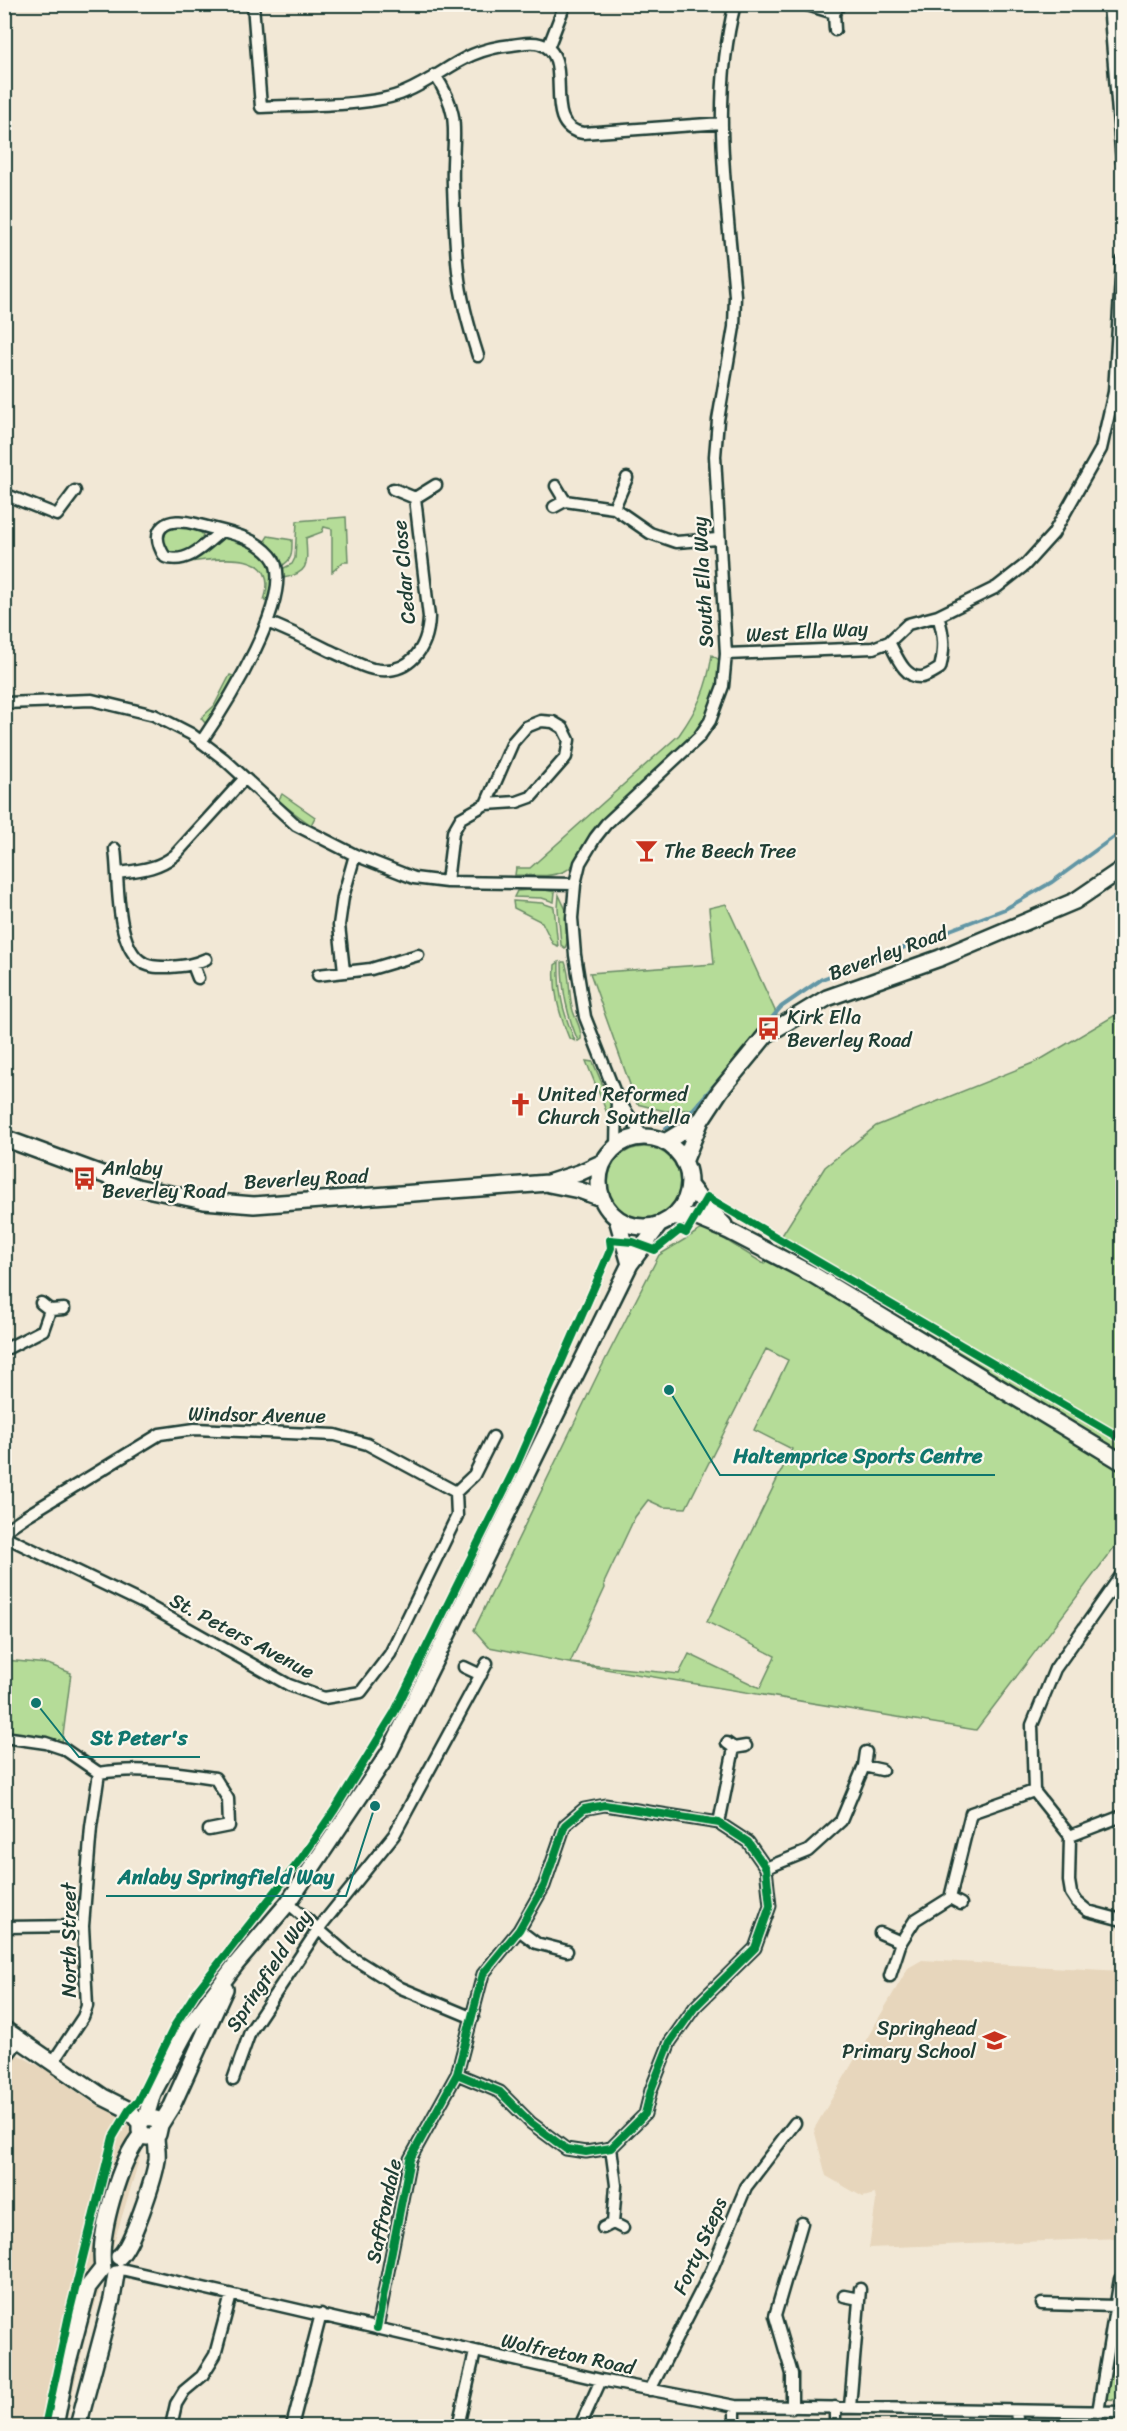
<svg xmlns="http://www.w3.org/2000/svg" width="1127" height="2431" font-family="Sriracha,sans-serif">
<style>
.built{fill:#e7d6bc}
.green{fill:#b5dc98;stroke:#6a8c66;stroke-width:1.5;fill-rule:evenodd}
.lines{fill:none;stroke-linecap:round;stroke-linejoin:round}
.stream{stroke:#6296a5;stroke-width:4}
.street-casing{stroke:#1f3d34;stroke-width:15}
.secondary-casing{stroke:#1f3d34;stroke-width:20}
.street{stroke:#fbf7ec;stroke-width:10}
.secondary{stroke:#fbf7ec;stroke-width:15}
.cycleway-casing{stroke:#fbf7ec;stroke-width:11}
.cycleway{stroke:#00873e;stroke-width:8}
.labels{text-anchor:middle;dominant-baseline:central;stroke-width:4.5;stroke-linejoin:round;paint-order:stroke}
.street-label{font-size:20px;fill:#1f3d34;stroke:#fbf7ec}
.poi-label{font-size:20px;fill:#1f3d34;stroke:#fbf7ec;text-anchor:start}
.leader{fill:none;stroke:#0f766e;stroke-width:2}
.callout-dot{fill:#0f766e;stroke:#fbf7ec;stroke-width:2}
.callout-label{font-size:21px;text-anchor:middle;font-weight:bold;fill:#0f766e;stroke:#fbf7ec;stroke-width:4.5;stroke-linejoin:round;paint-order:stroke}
</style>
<rect width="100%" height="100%" fill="#f2e8d6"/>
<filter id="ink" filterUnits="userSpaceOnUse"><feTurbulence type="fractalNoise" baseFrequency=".0167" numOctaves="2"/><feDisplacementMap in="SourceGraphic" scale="12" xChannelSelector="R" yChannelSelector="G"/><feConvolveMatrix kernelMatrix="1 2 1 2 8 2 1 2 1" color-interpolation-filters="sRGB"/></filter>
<g filter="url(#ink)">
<!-- built -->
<path class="built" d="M922,1960l200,11v138l-3,129 -250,10 7,-47 -1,-7 -12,3 -37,-21 -12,-47 94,-161z
M4,2047l46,25 44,32 55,24 -63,206 -21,92h-60z"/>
<!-- green -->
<path class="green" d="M346,517l2,45h-5l-11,10v-43l-8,-2 -2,5 -16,6c1,24 5,35 -23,40l-1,-9 10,-5 3,-6 2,-37z
M184,526l14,3 5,6c-9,18 -31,29 -42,6 5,-12 10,-14 23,-15z
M268,536l24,4c0,12 1,20 -11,26l-3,-10 -13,-15z
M224,538c20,2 50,17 49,41 0,8 -3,16 -4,24l-5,-3c17,-51 -44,-42 -74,-38z
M712,655l10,7c-3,21 -7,43 -19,62 -24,37 -75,68 -106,102 -11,13 -17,37 -32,45 -14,7 -35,4 -50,4l1,-7h14l149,-133c19,-27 28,-47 33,-80z
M230,675l6,2 -18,33 -13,13 -4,-5 13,-12z
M282,794l33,23 -4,8 -33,-24z
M540,889l15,3 -1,10 -12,-4 -28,-1 3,-6z
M559,895l7,15 1,33 -2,5 -4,-3 -3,-37z
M513,901l29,2 12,4 4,39 -5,-2 -11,-22 -28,-14z
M726,904l51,111 -16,11 -63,83 -33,2 -28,-7 -47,-131 124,-9 -5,-56z
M559,962c-1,32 4,50 16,79l-6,-3c-10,-25 -16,-46 -14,-73z
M562,962h3c6,15 3,33 8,49 3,10 9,17 8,28l-3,2c-11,-27 -16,-50 -16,-79z
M1122,1011v526l-146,193 -407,-67 -80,-16 -15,-17 125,-258 60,-117 46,-28 59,37 61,-97 51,-41 162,-65zM766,1349l22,11 -34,70 38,19 -85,173 68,34 -15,32 -71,-34 -10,20 -109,-11 35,-75 -1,-5 31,-66 13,-17 15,7 23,1z
M586,1061l7,1 21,50 -7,1z
M608 1183a36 36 0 1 1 72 0a36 36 0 1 1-72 0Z
M5,1660l43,4 23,9 -9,70 -24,-7 -33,-4z
M1122,2299v101l-17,-1z"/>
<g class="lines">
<!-- stream -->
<path class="stream" d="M760,1032l21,-25 41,-28 183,-70 47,-27 70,-51
M666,1128l22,-13 44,-50"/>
<defs>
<path id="street" d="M253,4l8,103c39,-2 111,0 144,-15 42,-18 56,-42 107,-47 9,-1 19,-4 28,-1 38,11 -2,83 43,89l139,-10
M804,4l30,9
M1109,4l13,158
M835,30l-1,-17 6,-9
M548,48l17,-44
M435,75c29,43 16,62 18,110 1,28 2,58 5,86 3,29 11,57 20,85
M393,489l22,9 21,-13
M4,494l53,21 18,-24
M565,501l49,7 36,25 26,9 42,-3
M554,507l11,-6 -9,-15
M614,508l13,-30
M267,622c23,9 45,20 68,31 12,5 25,13 38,16 36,7 55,-20 56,-52l-14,-119
M889,642c7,12 15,37 33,35 6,-1 13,-6 18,-9 5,-20 4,-33 -2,-52
M726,654l147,-6 16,-6 19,-18 30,-8 59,-29 28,-22 28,-31 48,-85 13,-57 8,-131
M4,703l88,-3 62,15 37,19 33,25 72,66 59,30 59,23 33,4 128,2
M201,742c22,-32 99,-152 70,-186 -19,-22 -48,-24 -75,-32 -28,-8 -50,3 -31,33 22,8 40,-12 55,-25
M115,849c4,30 0,90 24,111 9,8 21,7 31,7 14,-1 23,-2 36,-8
M118,873c22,-3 40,-4 57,-18l69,-76
M447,882l6,-50 8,-14 25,-14 27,-62 13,-15 15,-6 12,1 10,6 6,12 -3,17 -35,40 -14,5 -31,2
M193,965l5,13
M344,971l-5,-46 4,-28 12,-42
M318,975l53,-6 47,-14
M643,1137l-26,-39 -32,-81 -10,-62 -3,-37 3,-34 5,-21 15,-25 11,-14 93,-87 11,-16 13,-35 3,-32 -11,-198 3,-36 16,-93 1,-31c-8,-97 -25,-196 0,-292
M616,1147l1,-49
M41,1303l9,7 14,-1
M4,1350l39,-20 7,-20
M4,1531l22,-15 134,-82 35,-5 140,6 32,9 89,48 18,-17 19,-38
M4,1536l141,68 144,81 35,13 37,-6 29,-38 67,-138 -1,-24
M1122,1574l-67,95 -23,56 2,66 36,45 -1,45 2,12 6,9 11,9 34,9
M464,1667l17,8
M4,1737l42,6 18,6 35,24
M727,1743l7,5 12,-2
M864,1766l18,4
M99,1773c38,-6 78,-1 116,5l13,21 1,27 -20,4
M719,1823l15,-75
M1070,1836l52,-20
M766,1868l42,-17 33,-30 23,-55 2,-14
M950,1898l11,6
M288,1903l60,52 53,33 72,30
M4,1927l79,-1
M519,1930l17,13 31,8
M880,1933l21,9
M890,1976l11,-34 14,-22 35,-22 21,-85 63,-22
M4,2060l16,-21
M53,2062l30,-45 4,-11 -4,-80 8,-99 8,-54
M233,2080l17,-48 69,-104 75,-93 93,-172
M611,2148l5,37 -3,38
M603,2228l10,-5 10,5
M121,2269l480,111 134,26 387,6
M844,2296l15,3
M1042,2304l73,2
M377,2328l33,-169 47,-85 26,-100 36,-44 25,-44 21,-61 19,-16 21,-4 114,18 29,19 18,26 4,38 -15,42 -60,59 -25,35 -19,48 -6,24 -34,34 -25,4 -20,-3 -35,-26 -31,-31 -43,-18
M650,2390l62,-121 34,-82 49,-64
M835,2407v19
M850,2407l10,-118
M792,2408v-34l-17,-58 27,-93
M1016,2412l2,14
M1098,2412l22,-133
M171,2426l5,-22 8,-13 18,-15 13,-21 16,-60
M292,2426l29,-112
M458,2426l17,-74
M580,2426l21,-46
M735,2426v-20"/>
<path id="secondary" d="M599 1182a45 45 0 1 1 90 0a45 45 0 1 1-90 0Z
M4,1138l133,49 67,14 50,4 294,-22 31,-10 24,-11
M665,1142l36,-22
M684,1162l17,-42 19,-29 46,-56 61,-37 113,-40 135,-57 47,-32
M549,1184l30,6 22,8
M689,1185l14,18 21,22
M672,1218l23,-1 34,14 86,45 307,186
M617,1219l13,45
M4,2029l99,68 26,13 11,13
M146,2117l7,-24 35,-65 48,-64 52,-61 101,-150 241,-489 29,-39
M160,2125l-4,-6 -10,-2 -6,6v8l7,6 11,-3 2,-9 12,-19 53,-117
M119,2257c13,-11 35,-78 38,-97 1,-8 -1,-16 -1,-24
M103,2268c-5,-33 16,-107 39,-134
M55,2426l10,-52 23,-87 15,-19
M78,2426l34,-127 4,-25"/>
</defs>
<!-- street casing -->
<use href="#street" class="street-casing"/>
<!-- secondary casing -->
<use href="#secondary" class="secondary-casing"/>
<!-- street -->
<use href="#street" class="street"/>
<!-- secondary -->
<use href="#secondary" class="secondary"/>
<defs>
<path id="cycleway" d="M377,2328l33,-169 47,-85 26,-100 36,-44 25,-44 21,-61 19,-16 21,-4 114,18 29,19 18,26 4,38 -15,42 -60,59 -25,35 -19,48 -6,24 -34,34 -25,4 -20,-3 -35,-26 -31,-31 -43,-18
M45,2426l25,-116 43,-173 16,-27 9,-9 37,-76 22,-34 104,-132 34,-50 59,-96 121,-245 88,-201 8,-19 -1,-8 23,2 22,8 25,-20 6,3 21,-36 415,242"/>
</defs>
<!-- cycleway casing -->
<use href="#cycleway" class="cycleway-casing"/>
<!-- cycleway -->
<use href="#cycleway" class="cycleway"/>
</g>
</g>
<!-- icons -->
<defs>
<symbol id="bar-bare" viewBox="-9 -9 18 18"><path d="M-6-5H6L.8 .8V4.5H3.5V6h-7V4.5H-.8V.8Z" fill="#c8321e" stroke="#fbf7ec" stroke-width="2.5" paint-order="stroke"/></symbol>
<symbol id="bus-bare" viewBox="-9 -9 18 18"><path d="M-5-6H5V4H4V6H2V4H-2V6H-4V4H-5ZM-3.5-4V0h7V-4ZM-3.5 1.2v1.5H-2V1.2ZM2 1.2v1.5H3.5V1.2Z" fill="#c8321e" stroke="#fbf7ec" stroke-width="2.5" paint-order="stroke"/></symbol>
<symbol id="church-bare" viewBox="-9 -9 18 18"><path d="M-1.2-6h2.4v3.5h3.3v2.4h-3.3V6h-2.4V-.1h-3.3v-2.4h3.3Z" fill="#c8321e" stroke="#fbf7ec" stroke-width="2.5" paint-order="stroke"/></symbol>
<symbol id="school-bare" viewBox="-9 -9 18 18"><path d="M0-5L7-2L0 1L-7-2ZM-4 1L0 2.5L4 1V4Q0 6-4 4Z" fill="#c8321e" stroke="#fbf7ec" stroke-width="2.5" paint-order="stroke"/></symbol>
</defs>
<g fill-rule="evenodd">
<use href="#bar-bare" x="630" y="834" width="33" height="33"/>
<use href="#bus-bare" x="752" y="1012" width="33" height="33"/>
<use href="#church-bare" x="504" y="1088" width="33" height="33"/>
<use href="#bus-bare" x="68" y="1162" width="33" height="33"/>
<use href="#school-bare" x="978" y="2024" width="33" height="33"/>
</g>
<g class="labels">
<!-- street labels -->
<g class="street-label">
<text transform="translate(404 572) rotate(-95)">Cedar Close</text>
<text transform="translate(703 582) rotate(-93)">South Ella Way</text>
<text transform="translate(807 632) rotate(-3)">West Ella Way</text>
<text transform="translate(888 953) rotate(-20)">Beverley Road</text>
<text transform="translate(306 1179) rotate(-3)">Beverley Road</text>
<text transform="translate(257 1415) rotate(1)">Windsor Avenue</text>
<text transform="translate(242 1636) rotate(28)">St. Peters Avenue</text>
<text transform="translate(69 1940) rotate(-90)">North Street</text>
<text transform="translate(269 1971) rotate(-57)">Springfield Way</text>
<text transform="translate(384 2211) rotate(-78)">Saffrondale</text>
<text transform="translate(700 2246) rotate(-66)">Forty Steps</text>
<text transform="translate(568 2354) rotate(12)">Wolfreton Road</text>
</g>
<!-- poi labels -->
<g class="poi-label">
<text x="664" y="851">The Beech Tree</text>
<text x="787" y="1017">Kirk Ella<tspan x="787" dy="23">Beverley Road</tspan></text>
<text x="538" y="1094">United Reformed<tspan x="538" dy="23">Church Southella</tspan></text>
<text x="102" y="1168">Anlaby<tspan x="102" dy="23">Beverley Road</tspan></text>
<text x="976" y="2028" text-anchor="end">Springhead<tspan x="976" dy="23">Primary School</tspan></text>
</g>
</g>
<!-- callouts -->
<path class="leader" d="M669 1390L720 1475H995M36 1703L79 1757H200M375 1806L346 1896H106"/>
<g class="callout-dot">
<circle cx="669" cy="1390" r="6"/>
<circle cx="36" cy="1703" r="6"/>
<circle cx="375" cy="1806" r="6"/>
</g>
<g class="callout-label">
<text x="858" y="1463">Haltemprice Sports Centre</text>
<text x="139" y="1745">St Peter's</text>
<text x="226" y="1884">Anlaby Springfield Way</text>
</g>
<!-- margin -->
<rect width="1127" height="2431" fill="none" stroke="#fbf7ec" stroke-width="24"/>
<rect x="12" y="12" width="1103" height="2407" fill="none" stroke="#1f3d34" stroke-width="2" filter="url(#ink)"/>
</svg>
